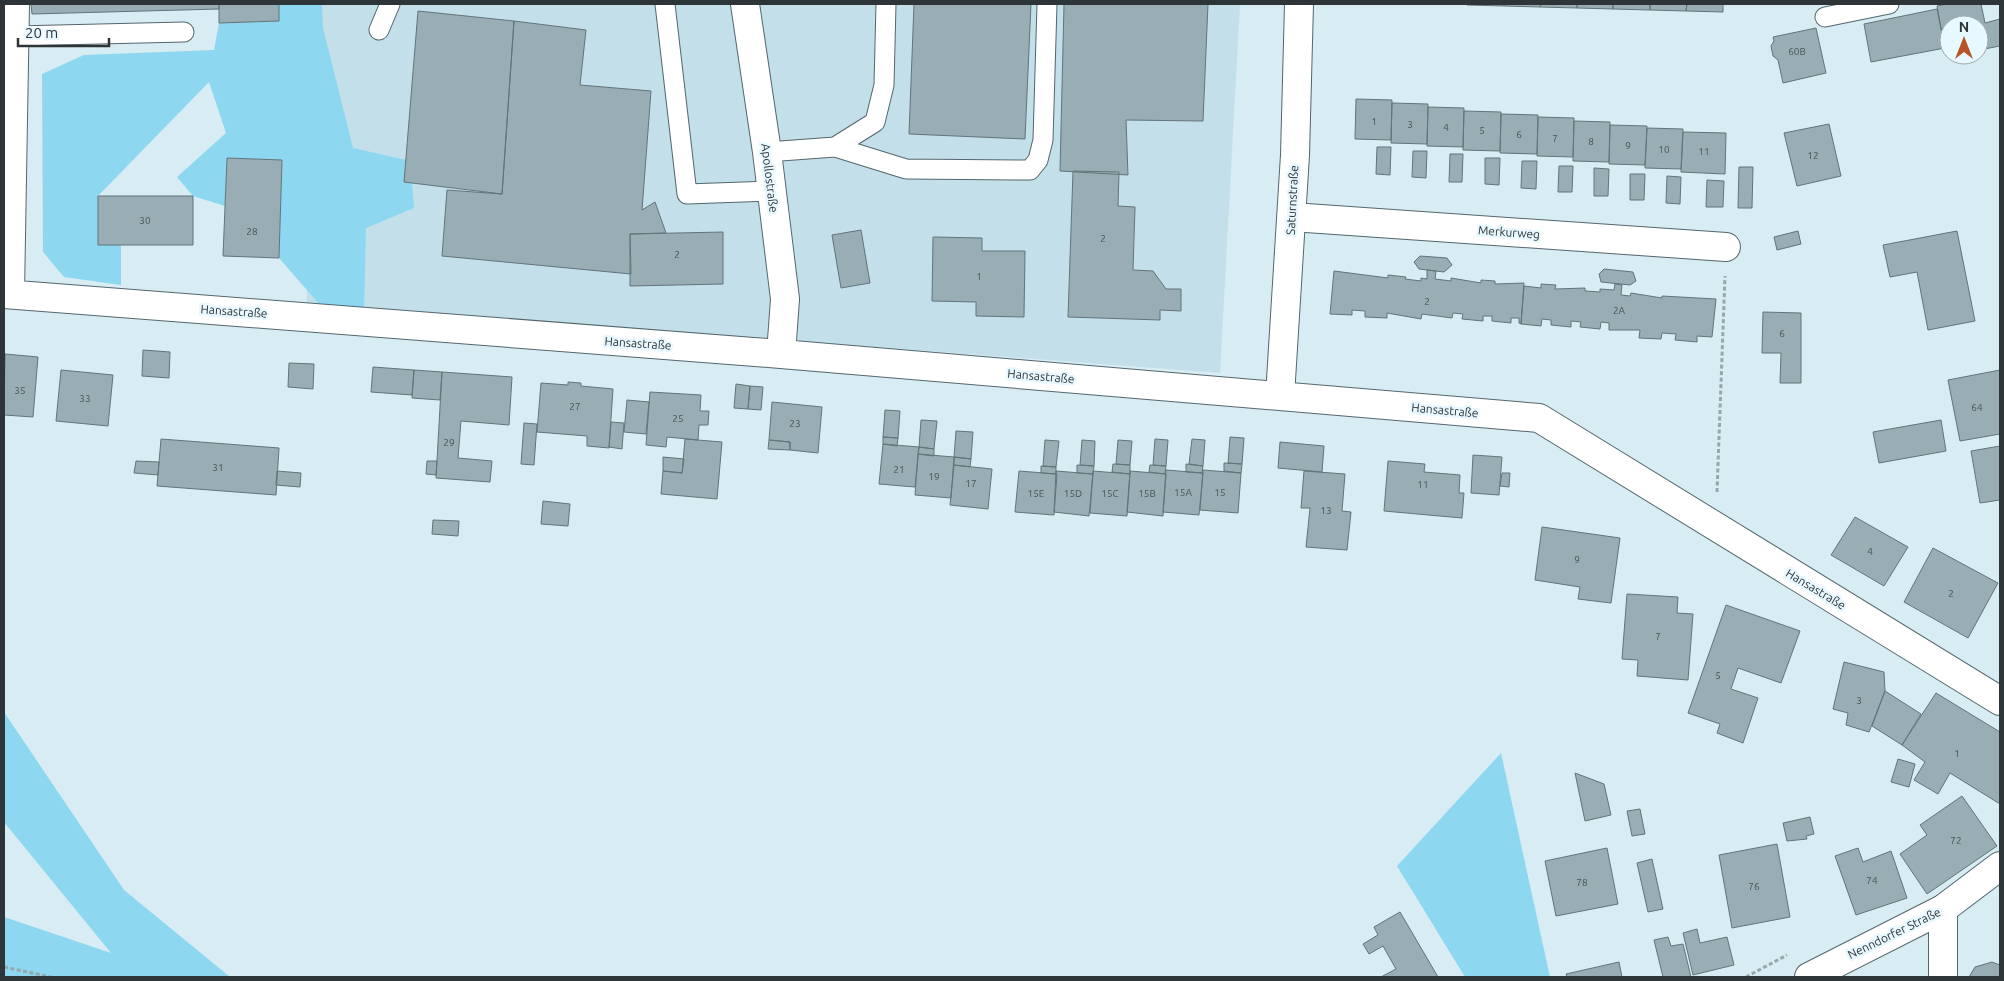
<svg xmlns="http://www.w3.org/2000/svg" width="2004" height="981" font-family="Ubuntu,sans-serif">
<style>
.built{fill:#c3dfea}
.green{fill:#8dd7f1}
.building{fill:#99adb4;stroke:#61747a}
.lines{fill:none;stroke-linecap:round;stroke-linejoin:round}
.lane-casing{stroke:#54666d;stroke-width:21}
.street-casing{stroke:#54666d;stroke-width:30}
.secondary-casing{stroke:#54666d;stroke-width:30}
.path{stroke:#96a6ab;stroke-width:3;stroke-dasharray:4 2.5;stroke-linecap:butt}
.lane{stroke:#fff;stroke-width:19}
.street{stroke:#fff;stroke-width:28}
.secondary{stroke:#fff;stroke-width:28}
.labels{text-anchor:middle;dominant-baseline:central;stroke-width:5;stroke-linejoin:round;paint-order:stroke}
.number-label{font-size:10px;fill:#485357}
.street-label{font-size:12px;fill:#2d3538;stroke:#e8f8ff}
</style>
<rect width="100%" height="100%" fill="#d7ecf3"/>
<!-- built -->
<path class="built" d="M302,4h938l-20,369 -913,-69z"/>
<!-- green -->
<path class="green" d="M279,4h43l1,24 30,120 53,12 -2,22 8,1 2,25 -48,20 -2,86 -44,-9 -41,-47 3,-98 -55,-2 -2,48 -32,-10 -16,-19 49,-44 -17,-51 -111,114v49h23v40l-57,-8 -21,-25 -1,-178 42,-19 130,-5 5,-27 60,-2z
M4,712l120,178 106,87h-226v-60l107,36 -107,-131z
M1501,753l49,224h-85l-68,-111z"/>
<!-- building -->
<path class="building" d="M31,4h188v5l-187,5z
M219,4h60v17l-60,2z
M914,4h117l-6,135 -116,-5z
M1064,4h144l-5,117 -77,-1 2,55 -68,-4z
M1467,4h37v2l-37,-1z
M1504,4h37l-1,3 -36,-1z
M1541,4h36v4l-37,-1z
M1577,4h36v5l-36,-1z
M1613,4h37v6l-37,-1z
M1650,4h37l-1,7 -36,-1z
M1687,4h36v8l-37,-1z
M1947,4h34l4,19 15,-4v27l-21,4v-25h-30v30h3l-6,1 -9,-50z
M1937,9l8,39 -74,14 -7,-38z
M418,11l96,10 -12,173 -98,-12z
M514,21l72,9 -6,55 71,6 -9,119 13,-8 11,31 -36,1 1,40 -189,-18 5,-66 55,4z
M1816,28l10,45 -43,10 -5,-23 -5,-4 -2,-10 3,-5 -1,-4z
M1356,99l36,1 -1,40 -36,-1z
M1392,103l36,1 -1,40 -36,-1z
M1428,107l36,1 -1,39 -36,-1z
M1464,111l37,1 -1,39 -37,-1z
M1501,114l37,1 -1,39 -37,-1z
M1538,117l36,1 -1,39 -36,-1z
M1574,121l36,1 -1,40 -36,-1z
M1829,124l12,52 -44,10 -13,-53z
M1610,125l37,1 -2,39 -36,-1z
M1647,128l36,1 -2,40 -36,-1z
M1683,132l43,1 -1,41 -44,-2z
M1377,147h14l-1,28 -14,-1z
M1413,151h14l-1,27 -14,-1z
M1450,154h13l-1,28h-13z
M227,158l55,2 -3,98 -56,-2z
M1485,158h15l-1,27 -14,-1z
M1522,161h15l-1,28 -15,-1z
M1559,166h14l-1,26h-14z
M1739,167h14l-1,41h-14z
M1594,168l15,1 -1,27h-14z
M1073,171l46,1 -1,34 17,1 -2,63 20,1 13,18h15v22l-21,-1v10l-92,-3z
M1630,174h15l-1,26h-14z
M1667,176l14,1 -1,27 -14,-1z
M1707,180l17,1 -1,26h-17z
M98,196h95v49h-95z
M861,230l9,53 -29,5 -9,-53z
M1798,231l3,13 -24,6 -3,-13z
M1957,231l18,90 -47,9 -11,-58 -27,5 -7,-32z
M723,232v52l-93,2v-52z
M933,237l49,1v13h43l-1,66 -48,-1v-14l-44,-1z
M1420,256l27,2 5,7 -8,7 -25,-3 -5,-7z
M1604,269l29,3 3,9 -6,4 -29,-3 -2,-8z
M1427,270l9,1 -1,8 16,2v-3l30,5v-3l14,1v3l29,-1 -3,41 -2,-1v-5h-8v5l-19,-2v-5h-9v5l-21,-2 1,-5 -10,-1 -1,5 -30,-4 -1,5 -34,-6v5l-22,-1v-6l-13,-1v5l-22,-1 4,-43 54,7v-3l18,2 -1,2 16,2v-3l6,1z
M1541,284l15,1 -1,4 30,-1v3l15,1v-3l14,1 1,-6 7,1 -1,10 9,1 1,-3 31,5v-2l54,3 -4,38 -15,-1v6l-22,-2 1,-6 -14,-1 -1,6 -22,-1 1,-8h-31v-7l-8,-1 -1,7 -20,-2 1,-5 -10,-1v6l-20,-2v-5l-9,-1 -1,7 -20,-2 3,-38 17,2z
M1763,312l38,1v70h-21l1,-30h-19z
M143,350l27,2 -1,26 -27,-2z
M5,354l33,3 -5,60 -29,-2z
M289,363l25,1 -1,25 -25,-2z
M373,367l41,3 -2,25 -41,-3z
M61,370l52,5 -5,51 -52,-5z
M414,370l28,2 -2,28 -28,-2z
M2000,370v64l-40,7 -12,-61z
M442,372l70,5 -3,48 -48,-4 -3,37 34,3 -2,21 -54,-4z
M568,382l13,1v3l32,3 -4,59 -22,-2v-10l-50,-4 4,-49 27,2z
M736,384l14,2 -2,23 -14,-1z
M750,386l13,1 -2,23 -13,-1z
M650,392l51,3 -1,16h9l-1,14h-9l-1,15 -31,-3 -1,10 -20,-2z
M627,400l22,2 -3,32 -22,-2z
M772,402l50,5 -4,46 -28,-3v-8l-21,-2z
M885,410l15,1 -2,27 -15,-1z
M921,420l16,1 -3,28 -15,-2z
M1941,420l5,31 -67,12 -6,-31z
M611,422l13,1 -2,26 -13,-2z
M524,423l13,1 -3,41 -13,-1z
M956,431l17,1 -2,27 -17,-2z
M883,437l15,1 -1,8 -14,-2z
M1230,437l14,1 -2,26 -14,-1z
M161,439l118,9 -3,47 -119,-9z
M685,439l37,3 -5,57 -56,-5 2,-23 19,2z
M1155,439l13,1 -2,26 -13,-1z
M1192,439l13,1 -2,26 -14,-2z
M769,440l21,2v8l-22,-1z
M1045,440l14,1 -3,26 -13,-1z
M1082,440l13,1 -1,25 -14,-1z
M1118,440l14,1 -2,24 -14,-1z
M1280,442l44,4 -2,26 -44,-4z
M883,444l36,3 -4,40 -36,-3z
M2000,446v54l-20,3 -9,-52z
M919,447l15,2v7l-16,-2z
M918,454l36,3 -3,41 -36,-3z
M1473,455l29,2 -3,38 -28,-2z
M663,457l21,2 -2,14 -19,-2z
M954,457l17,2 -1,8 -16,-2z
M136,461l23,1 -1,13 -24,-2z
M427,461h10l-1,14 -10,-1z
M1388,461l37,3 -1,8 36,3 -1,18h5l-2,25 -78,-7z
M1224,463l18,1 -1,9 -17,-2z
M1113,464l17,1v9l-18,-2z
M1186,464l17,2 -1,7 -16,-1z
M954,465l38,4 -4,40 -38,-4z
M1077,465l17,1 -1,8 -16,-1z
M1150,465l16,1 -1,8 -16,-2z
M1041,466l15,1v7l-15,-1z
M1166,470l37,3 -4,42 -36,-3z
M1203,470l38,3 -3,40 -38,-3z
M277,471l24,2 -1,14 -24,-2z
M1019,471l38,3 -3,41 -39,-3z
M1056,471l37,3 -4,42 -35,-4z
M1093,471l37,3 -3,42 -37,-3z
M1130,471l36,3 -3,42 -36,-4z
M1304,471l41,3 -3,37 9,1 -4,38 -41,-3 4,-39h-9z
M1502,473h8l-1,14 -9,-1z
M543,501l27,3 -2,22 -27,-2z
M1855,517l53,30 -24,39 -53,-31z
M433,520l26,1 -1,15 -26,-2z
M1542,527l78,11 -9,65 -33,-4 2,-12 -45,-7z
M1933,548l65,35 -30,55 -64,-36z
M1627,594l51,3 -1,16 16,1 -5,66 -51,-4 1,-16 -16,-1z
M1726,605l74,26 -19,52 -43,-15 -7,21 27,9 -15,45 -26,-10 3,-9 -32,-11z
M1844,662l40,10 1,19 -16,41 -23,-7 2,-12 -15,-4z
M1885,691l36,23 -19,31 -30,-19z
M1936,693l64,39v72l-50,-31 -12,21 -24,-14 11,-18 -23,-17z
M1898,759l17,5 -6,23 -18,-5z
M1575,773l29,11 7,31 -26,6z
M1962,796l35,50 -70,48 -27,-40 27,-19 -7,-10z
M1640,809l5,25 -13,2 -5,-25z
M1810,817l4,17 -8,2 1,3 -20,2 -4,-18z
M1777,844l13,73 -58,11 -13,-73z
M1607,848l11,56 -62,12 -11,-55z
M1858,848l5,14 28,-11 16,47 -51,17 -21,-59z
M1652,859l11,50 -15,3 -11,-49z
M1400,912l38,65h-57l15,-8 -13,-23 -14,8 -6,-10 15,-9 -4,-8z
M1697,929l3,14 27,-6 7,28 -41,10 -10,-42z
M1668,937l3,9 12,-2 8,33h-28l-9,-37z
M1619,962l3,15h-55l-1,-3z
M1992,962l8,3v12h-31l6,-10z"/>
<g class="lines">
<defs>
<path id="lane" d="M665,4l22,190 85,-3
M1825,17l64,-13
M379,30l11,-26
M15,36l169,-4
M835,147l40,-25 9,-37 2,-81
M767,152l68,-5 71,22 124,1 8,-10 5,-20 4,-136"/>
<path id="street" d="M745,4l22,148 18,147 -4,55
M1292,217l434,30
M4,294l777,60 758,64 461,283
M10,294l5,-290
M1280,396l15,-241 4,-151
M1943,977v-68"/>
<path id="secondary" d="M1809,977l134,-68 57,-43"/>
</defs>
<!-- lane casing -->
<use href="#lane" class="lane-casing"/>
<!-- street casing -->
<use href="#street" class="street-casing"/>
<!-- secondary casing -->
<use href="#secondary" class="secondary-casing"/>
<!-- path -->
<path class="path" d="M1717,492l8,-216
M4,967l47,10
M1746,977l41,-22"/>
<!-- lane -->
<use href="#lane" class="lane"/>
<!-- street -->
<use href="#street" class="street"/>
<!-- secondary -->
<use href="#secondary" class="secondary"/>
</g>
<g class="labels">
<!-- number labels -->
<g class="number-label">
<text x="1797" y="51">60B</text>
<text x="1374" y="121">1</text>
<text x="1410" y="124">3</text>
<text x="1446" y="127">4</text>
<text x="1482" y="130">5</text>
<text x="1519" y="134">6</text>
<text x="1555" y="138">7</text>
<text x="1591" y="141">8</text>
<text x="1628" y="145">9</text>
<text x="1664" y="149">10</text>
<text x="1704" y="151">11</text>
<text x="1813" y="155">12</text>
<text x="145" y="220">30</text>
<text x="252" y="231">28</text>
<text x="1103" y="238">2</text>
<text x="677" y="254">2</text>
<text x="979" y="276">1</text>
<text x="1427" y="301">2</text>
<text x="1619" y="310">2A</text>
<text x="1782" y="333">6</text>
<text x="20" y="390">35</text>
<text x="85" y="398">33</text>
<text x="575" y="406">27</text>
<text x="1977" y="407">64</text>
<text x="678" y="418">25</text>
<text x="795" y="423">23</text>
<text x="449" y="442">29</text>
<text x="218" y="467">31</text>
<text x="899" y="469">21</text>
<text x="934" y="476">19</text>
<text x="971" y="483">17</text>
<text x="1423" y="484">11</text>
<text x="1183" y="492">15A</text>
<text x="1220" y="492">15</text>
<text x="1036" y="493">15E</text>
<text x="1073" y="493">15D</text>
<text x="1110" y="493">15C</text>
<text x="1147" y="493">15B</text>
<text x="1326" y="510">13</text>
<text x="1870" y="551">4</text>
<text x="1577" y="559">9</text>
<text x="1951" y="593">2</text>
<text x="1658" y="636">7</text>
<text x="1718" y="675">5</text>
<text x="1859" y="700">3</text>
<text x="1957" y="753">1</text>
<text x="1956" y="840">72</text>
<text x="1872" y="880">74</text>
<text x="1582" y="882">78</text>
<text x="1754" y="886">76</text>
</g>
<!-- street labels -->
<g class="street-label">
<text transform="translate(770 178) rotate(83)">Apollostraße</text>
<text transform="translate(1292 200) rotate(-87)">Saturnstraße</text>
<text transform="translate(1509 232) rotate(4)">Merkurweg</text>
<text transform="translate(234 311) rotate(4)">Hansastraße</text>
<text transform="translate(638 343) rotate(4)">Hansastraße</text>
<text transform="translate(1041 376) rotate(5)">Hansastraße</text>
<text transform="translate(1445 410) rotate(5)">Hansastraße</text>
<text transform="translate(1816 589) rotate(31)">Hansastraße</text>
<text transform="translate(1894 933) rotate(-26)">Nenndorfer Straße</text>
</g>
</g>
<!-- border -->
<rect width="2004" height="981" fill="none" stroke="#2d3538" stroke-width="10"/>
<!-- north arrow -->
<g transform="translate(1964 40)"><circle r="24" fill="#e8f8ff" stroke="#9daaaf"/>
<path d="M0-4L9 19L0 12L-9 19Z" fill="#b95328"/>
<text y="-8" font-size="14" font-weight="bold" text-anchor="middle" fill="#2d3538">N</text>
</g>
<!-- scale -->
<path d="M18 38v8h91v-8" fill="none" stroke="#2d3538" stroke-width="2.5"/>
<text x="25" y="38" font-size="15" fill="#2d3538" stroke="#e8f8ff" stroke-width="4" paint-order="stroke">20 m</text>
</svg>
